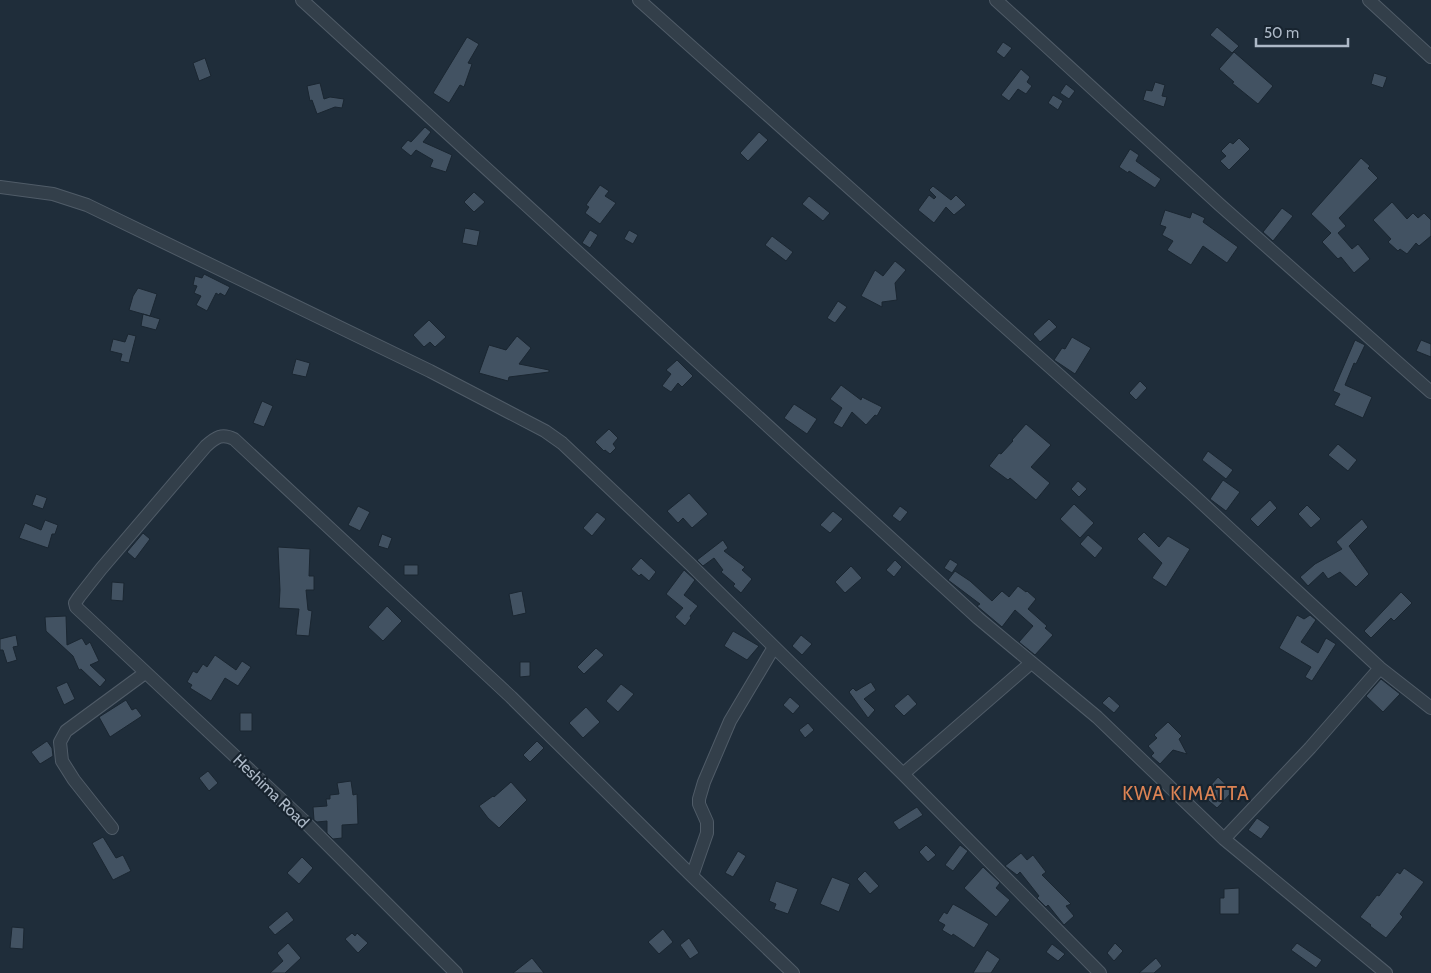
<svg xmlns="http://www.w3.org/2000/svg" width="1431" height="973" font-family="Cabin,sans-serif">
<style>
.building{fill:#425262;stroke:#1a2631}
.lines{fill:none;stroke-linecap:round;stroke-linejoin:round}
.minor-casing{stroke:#505c68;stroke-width:14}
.minor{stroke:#333f4a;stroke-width:12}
.labels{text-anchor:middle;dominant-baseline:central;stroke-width:4.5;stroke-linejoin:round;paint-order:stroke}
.street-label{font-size:16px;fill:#adb9c7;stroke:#18242f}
.quarter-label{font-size:19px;letter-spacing:1px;fill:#dc8354;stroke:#18242f}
</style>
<rect width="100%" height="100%" fill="#1f2d3a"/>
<!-- building -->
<path class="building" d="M1217,27l22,19 -7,7 -22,-18z
M467,37l12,7 -11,19 4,1 -8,23 -4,-2 -11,18 -16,-10z
M1003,42l9,6 -8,10 -8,-6z
M1234,52l39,34 -15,18 -26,-21 2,-1 -15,-13z
M205,58l6,18 -12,5 -6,-18z
M1021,69l9,8 -3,5 5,4 -6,8 -8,-5 -9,12 -8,-6z
M1374,73l13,4 -4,11 -12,-4z
M1155,82l10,3 -3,11 5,1 -3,10 -21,-7 3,-10 6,1z
M320,83l4,16 6,-2 14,2 -2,9 -7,-1 -18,7 -5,-14 -2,1 -3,-15z
M1066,84l9,7 -6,8 -9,-6z
M1053,95l10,6 -5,9 -10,-7z
M425,127l6,5 -8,10 29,13 -6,17 -16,-5 3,-7 -17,-10 -5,6 -10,-8 7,-8 3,2z
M759,132l9,8 -20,21 -8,-8z
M1239,138l11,11 -21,21 -9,-9 6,-5 -5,-5 9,-9 3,2z
M1130,149l9,6 -3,6 25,18 -6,9 -26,-17 -1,2 -9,-6z
M1361,158l9,8 -2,2 10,10 -39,40 7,8 -8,7 14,16 6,-5 12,15 -16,14 -13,-16 -3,2 -16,-17 9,-9 -20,-19z
M600,185l9,6 -4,5 11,7 -16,21 -15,-11 4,-6 -3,-2z
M933,186l18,14 5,-5 10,10 -12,10 -8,-8 -12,16 -16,-13 11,-15 5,4 2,-2 -7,-7z
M474,192l11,10 -11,10 -10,-10z
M809,196l21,17 -7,8 -21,-17z
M1392,202l15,17 6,-6 5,5 6,-5 7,7v16l-12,10 -3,-3 -9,11 -7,-5 -2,2 -10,-9 3,-3 -18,-19z
M1282,208l11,8 -20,25 -10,-9z
M1165,210l25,8 2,-6 13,6 -2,4 35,25 -11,16 -24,-17 -12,19 -24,-15 6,-9 -11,-6 4,-8 -6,-2z
M465,228l15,3 -3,15 -15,-3z
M590,230l8,5 -8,13 -8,-5z
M629,230l9,5 -5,9 -9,-5z
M772,236l21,16 -7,9 -21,-16z
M895,261l11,9 -11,13 2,17 -15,2v5l-21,-11 14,-26 8,6z
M204,274l26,13 -5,9 -5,-3 -1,2 -3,-2 -9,18 -11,-6 5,-9 -7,-3 3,-7 -4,-1 2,-9 7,2z
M138,288l19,6 -7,22 -21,-6 4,-14z
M838,301l9,6 -12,16 -8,-5z
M143,314l17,5 -4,11 -15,-4z
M1049,319l8,8 -17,15 -7,-8z
M429,320l17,17 -11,10 -5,-5 -6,5 -11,-12z
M128,334l8,2 -7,27 -9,-2 2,-7 -12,-3 3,-12 12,3z
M517,336l14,12 -12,16 30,6v2l-40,5 -1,4 -29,-8 10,-28 17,5z
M1072,337l19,11 -16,26 -21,-14 8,-12 3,1z
M1355,340l10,5 -9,19 -2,-1 -9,22 27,12 -9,21 -29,-13 6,-11 -7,-3z
M1421,340l10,4v13l-15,-6z
M296,359l14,4 -4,14 -14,-3z
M677,360l16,16 -11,11 -4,-4 -7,9 -9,-6 9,-12 -5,-4z
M1140,381l7,7 -11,12 -7,-7z
M841,385l20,15 1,-3 20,10 -5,9 -2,-1 -9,10 -14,-13 -10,16 -9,-5 9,-15 -12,-9z
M262,401l11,5 -9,21 -11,-4z
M794,404l23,15 -10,15 -23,-16z
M1026,424l25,21 -20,22 19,16 -14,17 -26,-22 -2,2 -19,-14 10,-13 2,1 12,-13 -1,-1z
M609,429l9,9 -5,6 3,4 -6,6 -5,-4 -1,1 -9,-9z
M1338,444l19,16 -9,11 -20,-16z
M1208,451l25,19 -7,9 -24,-19z
M1223,480l17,12 -14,19 -16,-12z
M1078,481l9,8 -8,8 -8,-8z
M689,493l19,21 -16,14 -9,-10 -5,5 -11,-12z
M36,494l11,4 -4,11 -11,-4z
M1270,500l7,8 -19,19 -8,-8z
M1074,504l20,19 -14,15 -20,-19z
M1307,505l14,14 -10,9 -13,-14z
M358,506l12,6 -10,19 -12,-6z
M900,506l8,6 -8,10 -8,-6z
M833,511l10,8 -13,14 -10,-8z
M597,512l9,7 -14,17 -9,-8z
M1362,519l6,8 -19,19 20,28 -13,13 -16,-15 -12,7 -5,-7 -15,14 -8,-9 15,-13 27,-15 -6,-7z
M45,520l13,5 -3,9h-3l-4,14 -29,-10 6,-15 16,7z
M1144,532l15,15 9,-11 22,13 -24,38 -14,-9 10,-15 -25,-24z
M143,533l7,6 -15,20 -8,-7z
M382,534l10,4 -4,11 -10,-3z
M1088,535l15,13 -8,10 -15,-14z
M723,540l5,8 -4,3 21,16 -3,3 10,9 -11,14 -8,-7 2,-2 -14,-12 2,-2 -9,-12 -11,8 -6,-6z
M278,547l32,2 -1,27h5v14h-8l2,20 4,1 -3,25 -13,-1 3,-26 -20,-1 1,-18z
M641,558l15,14 -7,9 -8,-7 -2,2 -8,-7z
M950,559l8,5 -6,9 -8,-5z
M895,560l7,7 -8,10 -8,-7z
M404,565h14v10h-14z
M851,566l11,12 -17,15 -10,-11z
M684,570l11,10 -11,15 14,11 -8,10 1,2 -6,8 -10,-9 8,-9 -17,-14z
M955,571l15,10 22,20 10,-10 7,6 9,-11 8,6 1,-1 9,8 -8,10 19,17 -2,2 8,7 -18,20 -16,-13 14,-16 -18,-16 -13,17 -25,-21 3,-2 -32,-24z
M112,582l12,1 -1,18 -12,-1z
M522,591l4,22 -13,3 -4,-22z
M1401,592l11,11 -18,18 -3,-3 -20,20 -7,-7z
M387,606l15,15 -19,20 -15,-14z
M1297,615l7,4 6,-4 6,5 -15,22 17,11 8,-15 10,6 -24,37 -7,-4 6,-10 -32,-19z
M66,616l1,29 15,-7 4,7 4,-3 9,19 -9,4 16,15 -6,7 -19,-18 -2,1 -6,-14 -27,-25 -1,-14z
M733,631l26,15 -12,14 -23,-14z
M16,635l2,11 -5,1 4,13 -10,3 -4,-13h-3v-11z
M801,635l11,9 -10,11 -10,-9z
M596,648l8,7 -20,19 -7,-7z
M215,655l21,15 6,-9 9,6 -13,19 -13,-8 -14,23 -21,-13 2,-3 -5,-3 6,-11 4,2 6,-9 4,3z
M520,662h10v14l-10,1z
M1381,679l19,15 -17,18 -17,-16z
M67,682l8,17 -11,6 -8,-18z
M871,682l5,8 -12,9 11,11 -7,8 -19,-26 4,-4 3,3z
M621,684l13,10 -16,18 -12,-11z
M908,694l9,10 -13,12 -10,-10z
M1109,696l11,10 -6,7 -12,-10z
M790,697l10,9 -7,8 -10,-9z
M126,700l6,10 4,-2 6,8 -32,21 -11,-20z
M586,707l14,15 -17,16 -14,-15z
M240,713h12v18h-12z
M1168,722l14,14 -3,3 8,15 -14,-4 -13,14 -9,-8 3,-3 -6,-7 9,-8 -3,-3z
M808,723l6,7 -9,8 -6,-8z
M47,741l5,7 1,8 -13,8 -9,-12z
M537,741l7,7 -14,14 -7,-7z
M208,771l10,12 -9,8 -10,-13z
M1218,777l15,14 -16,17 -15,-13z
M351,781l2,14 4,-1 1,30 -16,1v13l-9,1 -6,-6v-12l-10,1 -3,-2 -1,-13 14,-1 -1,-7h4v-4l9,-1 -2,-11z
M511,782l16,18 -28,28 -11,-10 -9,-12 14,-10 1,1z
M917,807l6,8 -24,15 -6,-8z
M1257,818l13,9 -9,12 -13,-9z
M103,837l13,21 7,-3 8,16 -18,9 -21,-37z
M926,845l10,10 -8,7 -9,-10z
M960,845l8,6 -15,20 -8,-6z
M738,851l8,5 -13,21 -8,-4z
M1021,853l6,7 6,-5 13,17 -4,3 29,29 -5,2 8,10 -10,9 -16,-20 -2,2 -9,-9 2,-2 -19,-24 -3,3 -12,-9z
M302,857l11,11 -14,16 -12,-11z
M983,867l17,16 -4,5 14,12 -14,17 -32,-29z
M1404,868l20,14 -24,32 3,3 -17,21 -16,-12 1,-1 -11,-8 17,-22 2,1 18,-24 3,2z
M865,871l14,15 -9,8 -13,-15z
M832,877l18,7 -11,28 -19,-8z
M776,881l22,8 -10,25 -14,-5 2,-5 -7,-3z
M1239,888v26h-19v-16h4v-9z
M953,904l36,20 -15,24 -21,-14 -1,2 -10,-6 3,-5 -7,-4 6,-9 3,2z
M287,911l7,9 -19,15 -7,-8z
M12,927l12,1 -1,21 -13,-1z
M663,929l10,13 -14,12 -11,-12z
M352,933l3,3 2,-3 11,10 -10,10 -13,-14z
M689,938l10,15 -9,6 -10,-14z
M288,943l13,15 -16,15h-15l13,-12 -6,-8z
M1115,943l8,8 -9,10 -7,-8z
M1297,943l25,17 -6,8 -25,-18z
M1052,944l13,10 -7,7 -12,-9z
M987,950l13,9 -9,14h-18z
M532,958l12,15h-31z
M1156,958l6,8 -8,7h-15z"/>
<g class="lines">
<defs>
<path id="minor" d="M302,0l676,618 119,99 127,122 162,134
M639,0l551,492 190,176 51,40
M996,0l224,205 211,187
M1369,0l62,57
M0,187l53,7 34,11 343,166 115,60 17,12 128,121 213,210 197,199
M903,774l128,-111
M112,828l-38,-48 -12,-19 -2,-19 6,-11 79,-58
M1224,839l86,-91 70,-80
M692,876l15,-43v-11l-8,-18v-5l5,-17 26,-61 44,-74
M456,973l-153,-153 -227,-213 -1,-4 4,-6 22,-28 105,-123c10,-9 16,-13 28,-7l277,258 181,179 101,97"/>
</defs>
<!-- minor casing -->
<use href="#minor" class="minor-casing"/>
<!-- minor -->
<use href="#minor" class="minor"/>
</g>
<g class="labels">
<!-- street labels -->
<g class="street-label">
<text transform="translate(271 791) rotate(44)">Heshima Road</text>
</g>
<!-- quarter labels -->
<g class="quarter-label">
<text x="1186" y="793">KWA KIMATTA</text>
</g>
</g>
<!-- scale -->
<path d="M1256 38v8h92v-8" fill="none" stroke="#adb9c7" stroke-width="2.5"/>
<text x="1264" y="38" font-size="15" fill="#adb9c7" stroke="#18242f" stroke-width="4" paint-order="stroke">50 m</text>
</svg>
